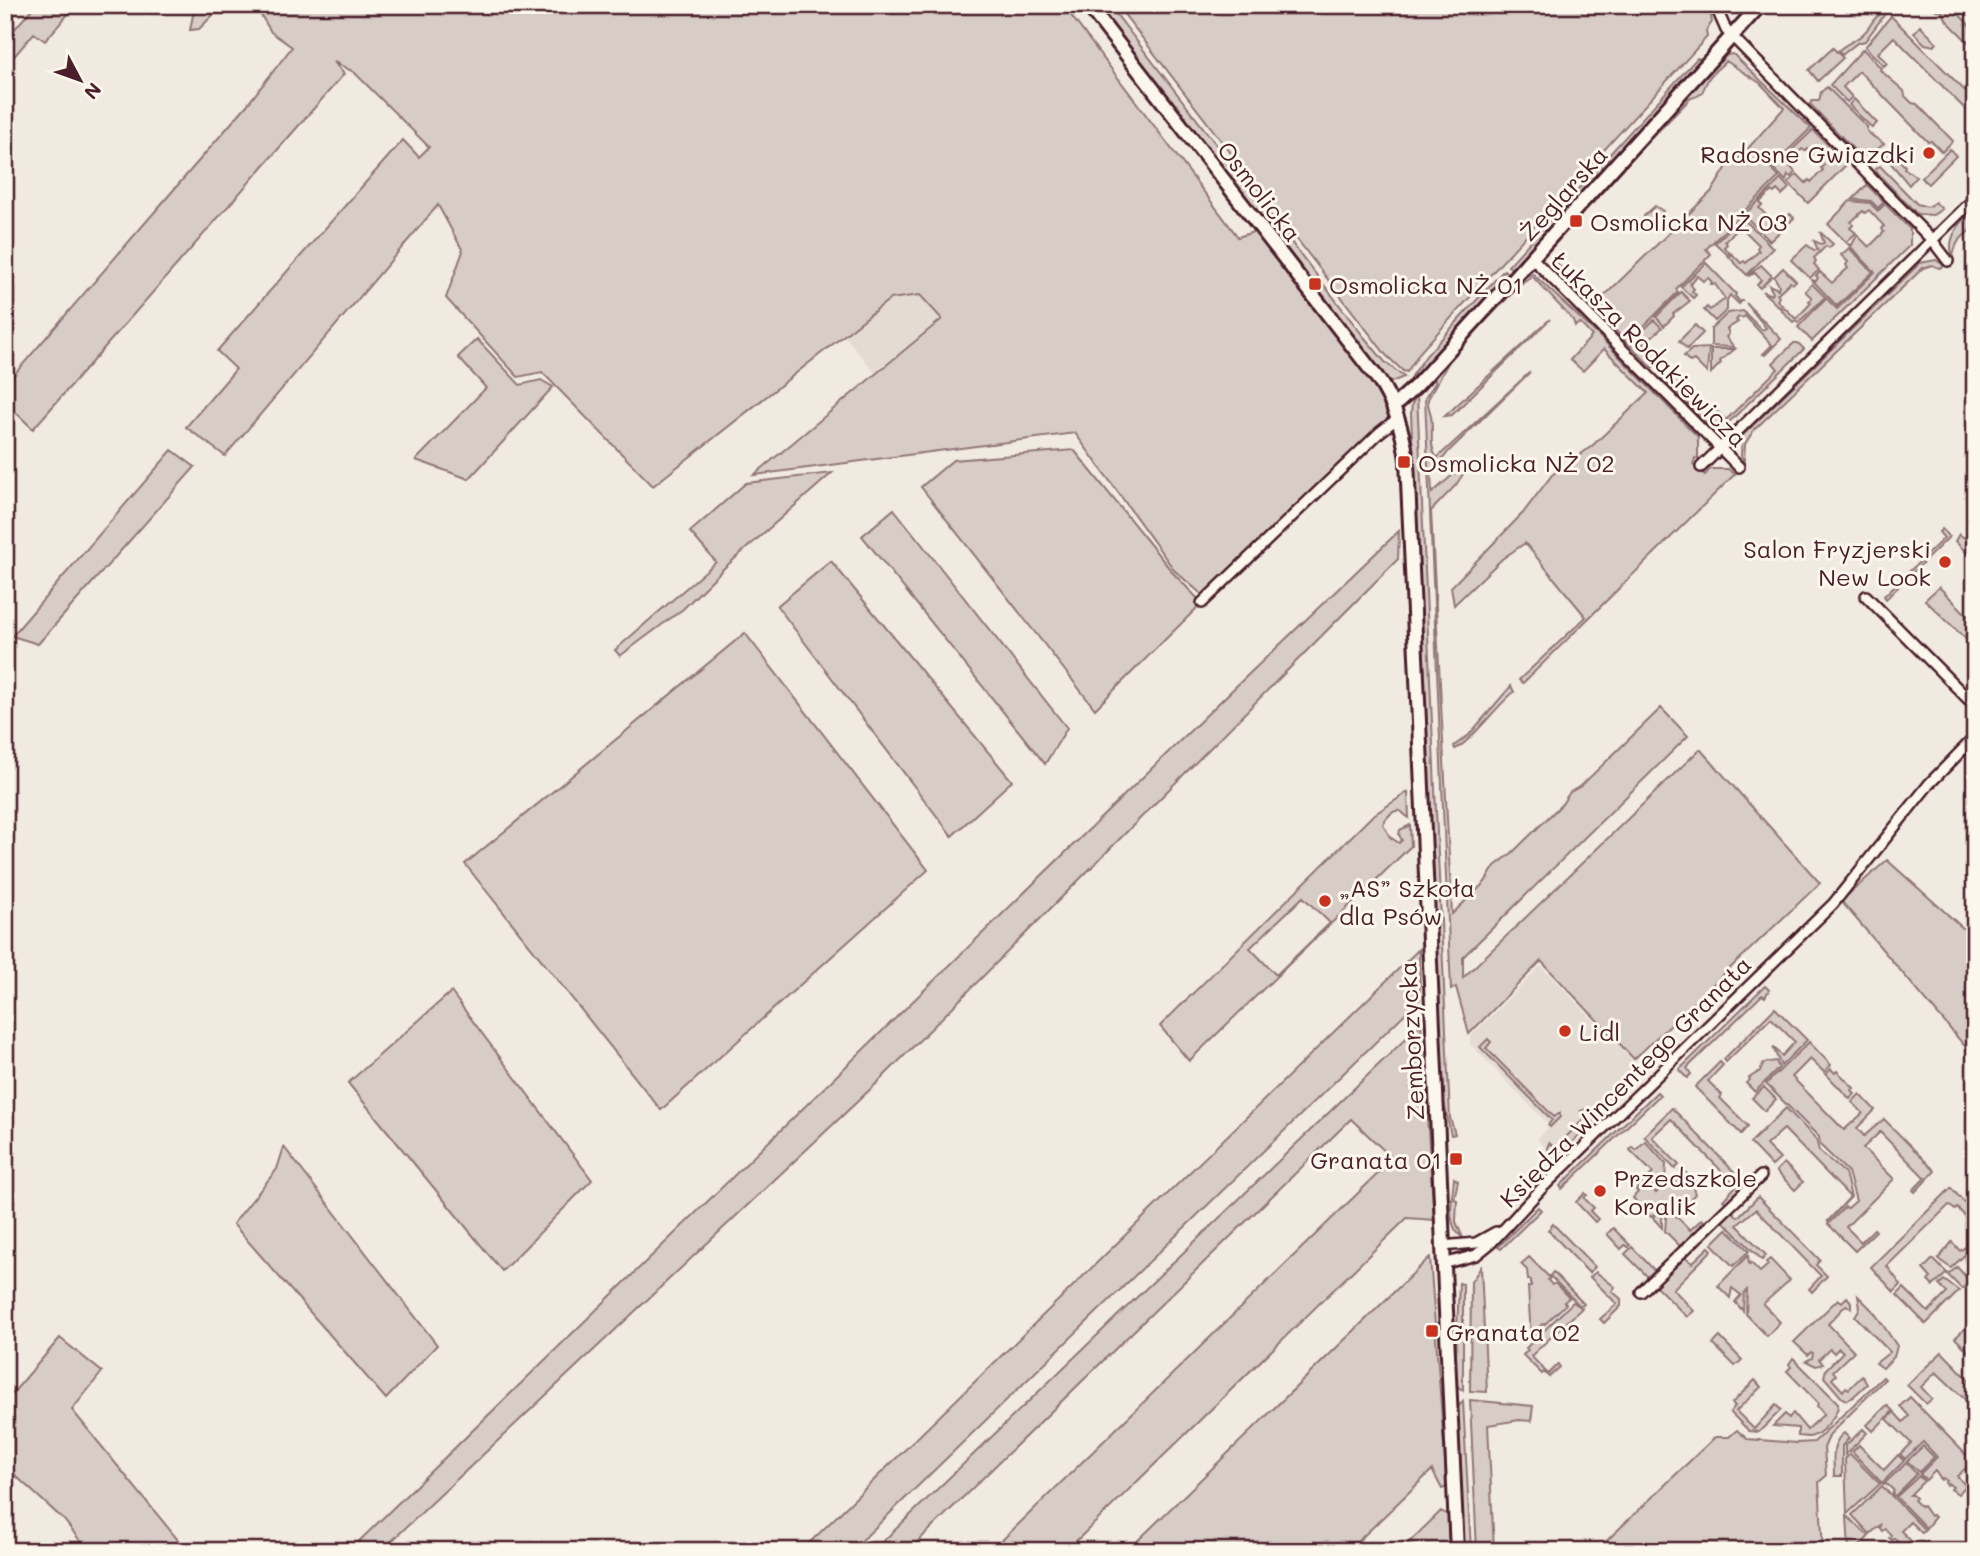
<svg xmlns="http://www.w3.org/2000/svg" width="1980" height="1556" font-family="Mali,sans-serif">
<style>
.built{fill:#e4dbd2}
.green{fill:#d8ccc6;stroke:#917678;stroke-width:2;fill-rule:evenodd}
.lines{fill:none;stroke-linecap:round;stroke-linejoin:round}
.street-casing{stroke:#4a1f2b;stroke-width:14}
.secondary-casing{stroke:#4a1f2b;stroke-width:18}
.street{stroke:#fbf7ec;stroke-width:9}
.secondary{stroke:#fbf7ec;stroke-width:12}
.poi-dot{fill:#c8321e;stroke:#fbf7ec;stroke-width:2.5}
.labels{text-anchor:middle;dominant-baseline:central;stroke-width:6;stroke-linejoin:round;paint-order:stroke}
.poi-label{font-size:24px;fill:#4a1f2b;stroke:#fbf7ec;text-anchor:start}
.street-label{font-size:24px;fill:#4a1f2b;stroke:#fbf7ec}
</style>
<rect width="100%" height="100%" fill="#f0eae0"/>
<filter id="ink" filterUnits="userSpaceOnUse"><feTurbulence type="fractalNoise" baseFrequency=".0143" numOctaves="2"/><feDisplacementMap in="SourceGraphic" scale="14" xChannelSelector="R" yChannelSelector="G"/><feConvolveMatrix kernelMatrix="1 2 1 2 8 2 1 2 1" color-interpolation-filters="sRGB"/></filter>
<g filter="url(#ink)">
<!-- built -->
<path class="built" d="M921,295l21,24 -66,55 -32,-39 46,-36z
M1541,966l103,106 -88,86 -19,-19 13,-13 -80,-82v-7z"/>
<!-- green -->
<path class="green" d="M29,5h47l-31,36 -11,-8 -29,34v-27l27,-31z
M195,5h28l-24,24 -9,1z
M255,5h808l175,232 21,-7 117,157 14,29 -183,183 -32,-28 -100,-138 -321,42 188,-156 -22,-24 -30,4 -237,187 -111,-114 -24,5 -72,-79 17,-47 -25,-46 -213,251 -39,-29 50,-58 -19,-18 186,-211 16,17 10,-10 -75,-75 -20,-10 10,12 -311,355 -28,-27v-17l242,-280 45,-58 -21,-15z
M1096,5h13l255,332 21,25 19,15 -15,6 -205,-264 2,-2 -9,-12 -2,1z
M1117,5h592l3,17 -6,9 1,6 -287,315 -13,20 -4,-1 -17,-16z
M1932,5h18l25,26v14l-5,-1 -23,-23 -5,-10 -6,-1z
M1884,12l1,2 -20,27 -8,2 -15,12 -4,-4c8,-8 18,-10 25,-17 9,-8 9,-17 21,-22z
M1891,16l84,85 -9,9 -72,-73 -16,16 9,10 -3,3 -19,-19z
M1920,26l17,17 -3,3 -9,-2 -11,-11z
M1833,48l10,10 -25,23 -9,-11z
M1863,49l18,19 -1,2 24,21 1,5 7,7 5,1 36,37 -11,11 -11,-11 -3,1 -69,-71 -16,16 9,10 -5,5 -17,-17z
M1733,54l78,74 -41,40 9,9 -73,72 5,5 -35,35 2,3 -51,51 -76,-81 3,-2 42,44 116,-113 16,-26 15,-11 41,-46 -24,-25 -34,-22c-5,5 -13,11 -17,17 -7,10 -3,17 -18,20l-64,65 -34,40 -2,-2 127,-141 2,2 7,-7z
M1697,58l8,2 -191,210 -6,-4z
M1827,87l40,40v4c6,7 10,7 17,13l-8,6 3,4 -20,1 -49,-51 2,-3h7l2,-9z
M1854,99l23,24 -5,5 -23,-23z
M1813,130l34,34 -39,39 -20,-20 9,-9 9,9 3,-3 2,2 12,-12 -2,-2 3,-3 -16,-16 -3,2 -3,-2 -12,12 2,2 -2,3 5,6 -4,5 -3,-2 -2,6 -13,-13z
M1950,149l6,7 -28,28 -7,-6z
M1889,150l16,16 -1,2 12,9 -7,8 -25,-30z
M1880,166l37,38 11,3 7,-5 7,7 -9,6 -16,-1 -39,-40 -3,-5z
M1781,179l8,9 -7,7 -5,-5 -3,3 -2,-2 -12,11 2,3 -3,3 16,16 3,-2 3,2 9,-10 4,4 -24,23 -26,-26z
M1867,185l17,17 -6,6 -7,-7 -18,-2z
M1850,201l20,2 8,8 7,-7 25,25v16l-98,96 -14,-14 28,-29 11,11 38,-37 -27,-28 4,1 5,-10 12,12 15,-15 -2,-3 2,-3 -15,-16 -4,3 -2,-2 -12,11 2,3 -3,3 6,5 -10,9 -18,-18z
M1655,206l8,5 -5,9 -7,5 -8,-3 1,-6z
M1975,208v18c-6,5 -13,11 -17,16 -8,12 0,21 -19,26l-7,-3 -9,3 -169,162 -9,14 -1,18 -3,-6 1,-20 178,-173 16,-3 6,4 11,-7c-8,-20 9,-36 22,-49z
M1742,217l31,31 -26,27 -18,-18 3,-3 9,9 3,-2 2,2 13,-12 -2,-3 2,-3 -16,-16 -3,2 -2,-2 -13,12 2,3 -3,3 6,6 -2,2 -13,-12z
M1820,232l13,12 -4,4 -3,-2 -12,12 2,3 -2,3 5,6 -9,8 -19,-18 16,-15 7,5h4l-4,-9 7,3 3,-1z
M1849,248l24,24 -36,34 -25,-26 4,1 2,-3 -2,-2 4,-4 12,11 16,-15 -2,-3 2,-3 -7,-7z
M1706,263l30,31 -1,2 5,6 3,-2 -4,4 -9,-9 -3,5v10l-12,11 -11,-11 3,-3 3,3 15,-11 -10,-15h-4l1,-2 -4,-4 -5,3 -6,-5 -7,8 4,5 -2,2 4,4 -3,3 -12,-11z
M1761,265l11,11 -12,12 -3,-3 4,-5 -6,-7 -7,3z
M1783,268l13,13 -4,3 -2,-2 -13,12 2,3 -2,3 5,5 -2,3 -18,-17 9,4 2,-2 -4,-8 9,4 1,-4 -5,-8z
M1504,270l5,5 -95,104 -2,-3 14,-20z
M1533,274l66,62 99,101v22l-3,-1 -2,7 12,10 5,-6h18l7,5 -212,209 -4,-3 67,-63 -61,-74 -23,16 -48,46 -3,-18 72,-74 29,-38 40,-29 56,-53 -44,-44 -21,22 -13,-11 22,-24 -12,-13 -5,3 -2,-6 -40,-43 -4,1 -10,8 -67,70 -24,43c-1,7 2,10 3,17 3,15 -3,29 6,42l93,-86 -81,79 -18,23 1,19 31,-27 4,2 -11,17 -25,26 21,403 33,-32 10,-16 17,-13 50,-49 8,-12 11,-6 80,-78 27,28 -225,221v21l237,-229 120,134 -186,176 -93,-98 -72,73 -13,-47 -5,3 -26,-592 10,-15v-10l80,-89 3,2 8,-10z
M1812,284l13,13 -27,26 -2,-3 -3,2 -12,-12 3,-3 12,12 15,-16 -2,-2 3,-3 -7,-7z
M1681,292l9,9 -17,13 1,2 -10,10 -8,-9z
M1746,303l35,36 -16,16 -2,-1 9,-9 -27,-29 -3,2 -3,-1 -3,3 2,2 -11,7 2,5 -3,3 8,10 -23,-1v-17l17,-16 15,-2 19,19 4,-2z
M1550,319l-98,96 -7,1z
M1654,320l8,8 -19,16 9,5 -3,3 10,10 -7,6 -23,-24z
M1695,325l8,8 -16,16 -8,-8z
M477,339l43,46 21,-5 12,7 -84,92 -53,-19 70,-72 -28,-31z
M1794,343h4l6,6 -78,76 -16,1 -7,-6 11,-11 12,11 52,-51 -5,-6z
M1709,348l-2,25 -13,-13 -4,2 -6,-6 8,-7z
M1711,349h24l-15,12 1,2 -10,10z
M1669,372c4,3 10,8 15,13l-1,1 25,22 4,-2 -11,12 -39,-40z
M1417,394l33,724 5,16 -4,1 -9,-42 -3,-33 -28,-647 1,-9z
M172,450l23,17 -157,177 -26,-8z
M1074,450l100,124 28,29 -107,106 -174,-222 32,-27z
M832,473l-109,96 -40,40 -63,47 -5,-6 101,-88 -26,-30 56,-49z
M894,509l173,219 -22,36 -183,-228z
M1971,521l4,3v37l-20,-20 4,-7 5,4 9,-9 -4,-5z
M1942,529l7,8 -63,62 -2,-3 60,-58 -5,-6z
M1399,531l-1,28 -520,523 -497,469h-32l879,-857z
M831,561l181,220 -60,55 -175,-230z
M1939,587l36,36v25l-50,-48z
M745,633l183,237 -267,240 -196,-246z
M1511,686l3,6c-17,13 -45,52 -59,57l-1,-3 15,-11z
M1408,792l1,26c-3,-2 -5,-4 -7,-6 -8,-5 -16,6 -19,12l7,13 9,6 3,-3 -3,-5 1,-5 10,-5 1,21 -222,215 -29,-35 212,-210zM1303,897l27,26 -54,52 -26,-27z
M1887,860l88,79v119l-134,-157z
M1419,949l1,50 -569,552h-50z
M1765,986l4,4 -4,7 -3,-2 -75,73 4,6 -4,4 -8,-8z
M451,992l141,188 -90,91 -154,-188z
M1775,1008l32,32 -26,26 -8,-19 9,9 13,-14 -24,-24 -45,44 -2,-3z
M1421,1024l13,196 -27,-2 -341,333h-75l402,-392 -42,-40 -443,432h-35z
M1488,1039l3,3 -5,6 68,69 6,-4v4l-10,10 -2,-2 4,-5 -72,-73z
M1809,1042l22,23 -7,7 -14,-13 -18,18 52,53 19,-17 -11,-11 8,-8 15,16 -18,18 7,8 20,-17 51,52 -20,21 -2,-2 12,-12 -45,-46 -17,16 31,31 -48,48 15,15 13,-13 2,2 -21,20 -27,-27 17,-17 3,1 8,-7 -8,-29 -28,-27 -1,-8 -53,-53z
M1776,1061l3,7 -24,24 -9,-9 4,-3 -1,-2 11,-7 4,-8z
M1720,1062l3,3 -15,16 14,14 -2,3 28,28 -7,8 -46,-47z
M1831,1069l4,4 2,-2 17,17 -2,2 3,4 -5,5 -24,-25z
M1764,1087l12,12 -11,12 -13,-13z
M1657,1092l3,3 -98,94 -2,-3z
M1672,1108l75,77 -20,19 -4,-4 13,-14 -65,-67 -19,18 27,28 -4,4 -31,-33z
M1786,1108l30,31 3,12 26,22 6,24 -24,25 23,-25 -66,-68 -18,16 14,14 -8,7 -22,-23z
M1586,1109h4l7,9 -41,40 -9,-10 2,-5 6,5 31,-31 -5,-6z
M1645,1141l21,23 -1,17 -8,9 -10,-11 6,-6 -23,-23 2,-3 4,3z
M284,1147l153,198 -51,54 -153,-175 44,-55z
M1784,1163l19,19 -8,8 -19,-19z
M1682,1169l13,13 -2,6 2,6 -20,21 15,15 12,-11 2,2 -3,4 2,2 -21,21 -17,-17 2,-26c-6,5 -5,16 -5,23l-9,-10 2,-4 -4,3 -18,-19 5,-6 -2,-2 8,-9 12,12 15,-14 3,3 9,-8 -3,-3z
M1454,1178l4,3 -4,18 3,1 -1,22 7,16c-19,-13 -10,-41 -9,-60z
M1951,1188l24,26 -6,6 -12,-12 -2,2 -6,-5 -62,61 14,19 -7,7 -23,-25z
M1585,1193l2,2 -3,3 10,10 -4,3 8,8 -3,3 -19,-20z
M1758,1197l62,63 -4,5 11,11 -15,16 -3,-3 12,-13 -65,-67 -19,16 29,30 -4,5 -38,-38 -1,-4 8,-8 7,7z
M1538,1207l3,3 -40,39 -3,-2z
M1553,1224l42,43 -6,6 -41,-43z
M1613,1228l17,17 -2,2 -3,-2 -4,4 -14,-15z
M1727,1229l22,22 -16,15 -21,-22z
M1952,1242l8,9 5,-4 4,4 -18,17 -13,-9z
M1632,1247l25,26 -7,6 -25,-25z
M1709,1247l3,3 -39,39 21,22 -7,6 -33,-33 30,-29 8,8z
M1748,1255l1,9 2,-1 9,9 8,-7 -2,-3 4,-3 20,21 -27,24 17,18 -13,14 -21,-22 1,-24 -3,3 -1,18 -8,-9 6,-7 -9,-7 -2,10 -12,-12z
M1430,1257l17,230 -5,2 -10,-19 -84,81h-221z
M1529,1257l21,21 -2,2 4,5 3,-2 14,15 -5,4 2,2 -22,21 -2,-1 -11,15 -3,-52h3v-7h-3l-1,-10 -6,-6z
M1933,1259l14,14 -14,13 -5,-5 3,-3 -8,-9z
M1481,1267l6,125 -17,-1 1,-109z
M1957,1267l13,14 -8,8 -14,-14z
M1553,1272l31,32 -1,1h-4l-29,-29z
M1596,1272l19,15 -3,4 9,8v7l-17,17 -4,-4 17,-15 -27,-27z
M1944,1280l15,11 -33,33 -29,-29 7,-7 24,24 19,-19 -8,-8z
M1459,1283l4,1v106l-5,-3 -3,-7z
M1858,1296l16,16 23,34 -3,11 -11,11 -7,-5 14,-11 -35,-36 5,-8z
M1847,1297l5,6v5l-6,-3 -18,19 26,27 -21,20 3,4 -4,4 11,12 3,-4 3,2 13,-13 5,8 -14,13 -7,3 -4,-2 -18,-21 2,-8 17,-17 -4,-4 -5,5 -4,-4 -11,10 4,5 -7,2 -10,-5 6,-3 1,-5 -2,-1 -3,3 -14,-13 44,-43 4,3z
M1573,1302l9,6 -51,48 17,18 10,-10 2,3 -11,10 -5,-5 -2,2 -19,-19 5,-5 -2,-2z
M1975,1319v15l-6,6 6,7 -1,10 -19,-19z
M1720,1337l22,23 -7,6 -22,-22z
M60,1338l42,34 -30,38 115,141h-99l-24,-31 -59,-54v-64z
M1942,1352l27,28 6,-4v33l-39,-37 -15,15 11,12 -6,5 -19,-19z
M1793,1358l45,45c1,11 -16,32 -29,34 -2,0 -9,-1 -11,-1v-8l-25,-2 12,-12 4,4 4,-5 14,17 17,-16 -7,-8 1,-3 -31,-32 4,-4 -2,-3z
M1883,1377l2,2 -55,55 -6,14 2,28 -7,6 4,69h-227l119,-114h14l8,-7 10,9 50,4 17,-1z
M1755,1380l6,7 -25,24 18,18 22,-24 5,5 -22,22 -10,-1 -19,-19 5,-6 -3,-3z
M1910,1397l65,67v12l-9,-8 -9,8 9,10 -8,8 -7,-5 2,-2 -4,-3 -2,1 -2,-2 2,-2 -4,-3 -2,2 -6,-9 -9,9 -6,-6 17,-17 -14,-15 -18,17 -5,-5 11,-11 -24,-24 7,-7 9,10 6,-6 -9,-10z
M1470,1400l63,6 -2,15 -12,-1 -31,5 6,126h-17z
M1463,1401l8,150h-8l-7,-136 1,-7z
M1887,1405l6,6 -20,20 -6,-6z
M1863,1429l4,4 -22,22v-9z
M1844,1433l5,5 -7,8v30h-8c0,-17 -4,-32 10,-43z
M1859,1445l25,25 14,-15 6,6 -22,22 -30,-31z
M1923,1446l11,11 -15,15 -12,-11z
M1850,1454l30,30 -33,30 -2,-55z
M1906,1463l11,11 -22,22 -3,-2 2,-3 -6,-6 -4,-1z
M1919,1476l5,5 -14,14h3l3,3 -2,2 7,7 2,-1 7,10 2,-1 3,2 -9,11 -30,-31z
M1882,1486l43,44 -3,3 -12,-11 -9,9 16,16 -4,4h-11l-3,-4 1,-2 -6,-7 -2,2 -3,-2 2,-3 -6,-6 -3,2 -3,-4 2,-3 -11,10 -18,-19z
M1441,1511l7,4 1,36h-49z
M1847,1516l22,20 -13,15h-7z"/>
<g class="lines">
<defs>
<path id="street" d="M1715,5l11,25 206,210 16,21
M1532,258l207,209
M1701,467l274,-269
M1866,596l109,110
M1202,603l178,-171 18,-14
M1442,1246l34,-3 20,-11
M1443,1264l33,-9 16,-13 49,-53 292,-285 96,-120 46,-47
M1641,1292l120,-116"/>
<path id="secondary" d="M1088,5l290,374c17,25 25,51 29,81l50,1091
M1394,406l23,-21 343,-380"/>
</defs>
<!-- street casing -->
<use href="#street" class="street-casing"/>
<!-- secondary casing -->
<use href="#secondary" class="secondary-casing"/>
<!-- street -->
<use href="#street" class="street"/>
<!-- secondary -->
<use href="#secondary" class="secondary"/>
</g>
</g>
<!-- markers -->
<g class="poi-dot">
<circle cx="1929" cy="153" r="7"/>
<rect x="1569" y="214" width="14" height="14" rx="3.5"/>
<rect x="1308" y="277" width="14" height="14" rx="3.5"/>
<rect x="1397" y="455" width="14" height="14" rx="3.5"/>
<circle cx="1945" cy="562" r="7"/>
<circle cx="1325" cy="901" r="7"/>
<circle cx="1565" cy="1031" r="7"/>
<rect x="1449" y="1152" width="14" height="14" rx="3.5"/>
<circle cx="1600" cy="1191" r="7"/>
<rect x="1425" y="1324" width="14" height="14" rx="3.5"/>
</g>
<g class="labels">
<!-- poi labels -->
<g class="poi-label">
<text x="1915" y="153" text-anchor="end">Radosne Gwiazdki</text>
<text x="1590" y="221">Osmolicka NŻ 03</text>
<text x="1329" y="284">Osmolicka NŻ 01</text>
<text x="1418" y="462">Osmolicka NŻ 02</text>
<text x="1931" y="548" text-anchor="end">Salon Fryzjerski<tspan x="1931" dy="28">New Look</tspan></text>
<text x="1339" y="887">„AS” Szkoła<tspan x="1339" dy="28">dla Psów</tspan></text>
<text x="1579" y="1031">Lidl</text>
<text x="1442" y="1159" text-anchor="end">Granata 01</text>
<text x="1614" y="1177">Przedszkole<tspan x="1614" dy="28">Koralik</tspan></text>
<text x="1446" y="1331">Granata 02</text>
</g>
<!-- street labels -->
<g class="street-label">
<text transform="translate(1260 191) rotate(52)">Osmolicka</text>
<text transform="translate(1563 193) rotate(-48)">Żeglarska</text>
<text transform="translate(1650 349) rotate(45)">Łukasza Rodakiewicza</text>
<text transform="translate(1411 1041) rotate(-93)">Zemborzycka</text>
<text transform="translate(1625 1081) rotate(-45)">Księdza Wincentego Granata</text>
</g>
</g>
<!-- margin -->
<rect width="1980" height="1556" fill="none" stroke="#fbf7ec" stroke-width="28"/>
<rect x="14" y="14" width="1952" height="1528" fill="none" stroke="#4a1f2b" stroke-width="2.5" filter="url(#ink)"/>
<!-- north arrow -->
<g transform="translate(80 80) rotate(131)" stroke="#fbf7ec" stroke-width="5" paint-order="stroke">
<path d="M0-5L12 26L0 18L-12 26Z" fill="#4a1f2b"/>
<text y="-10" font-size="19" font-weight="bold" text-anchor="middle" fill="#4a1f2b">N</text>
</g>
</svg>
